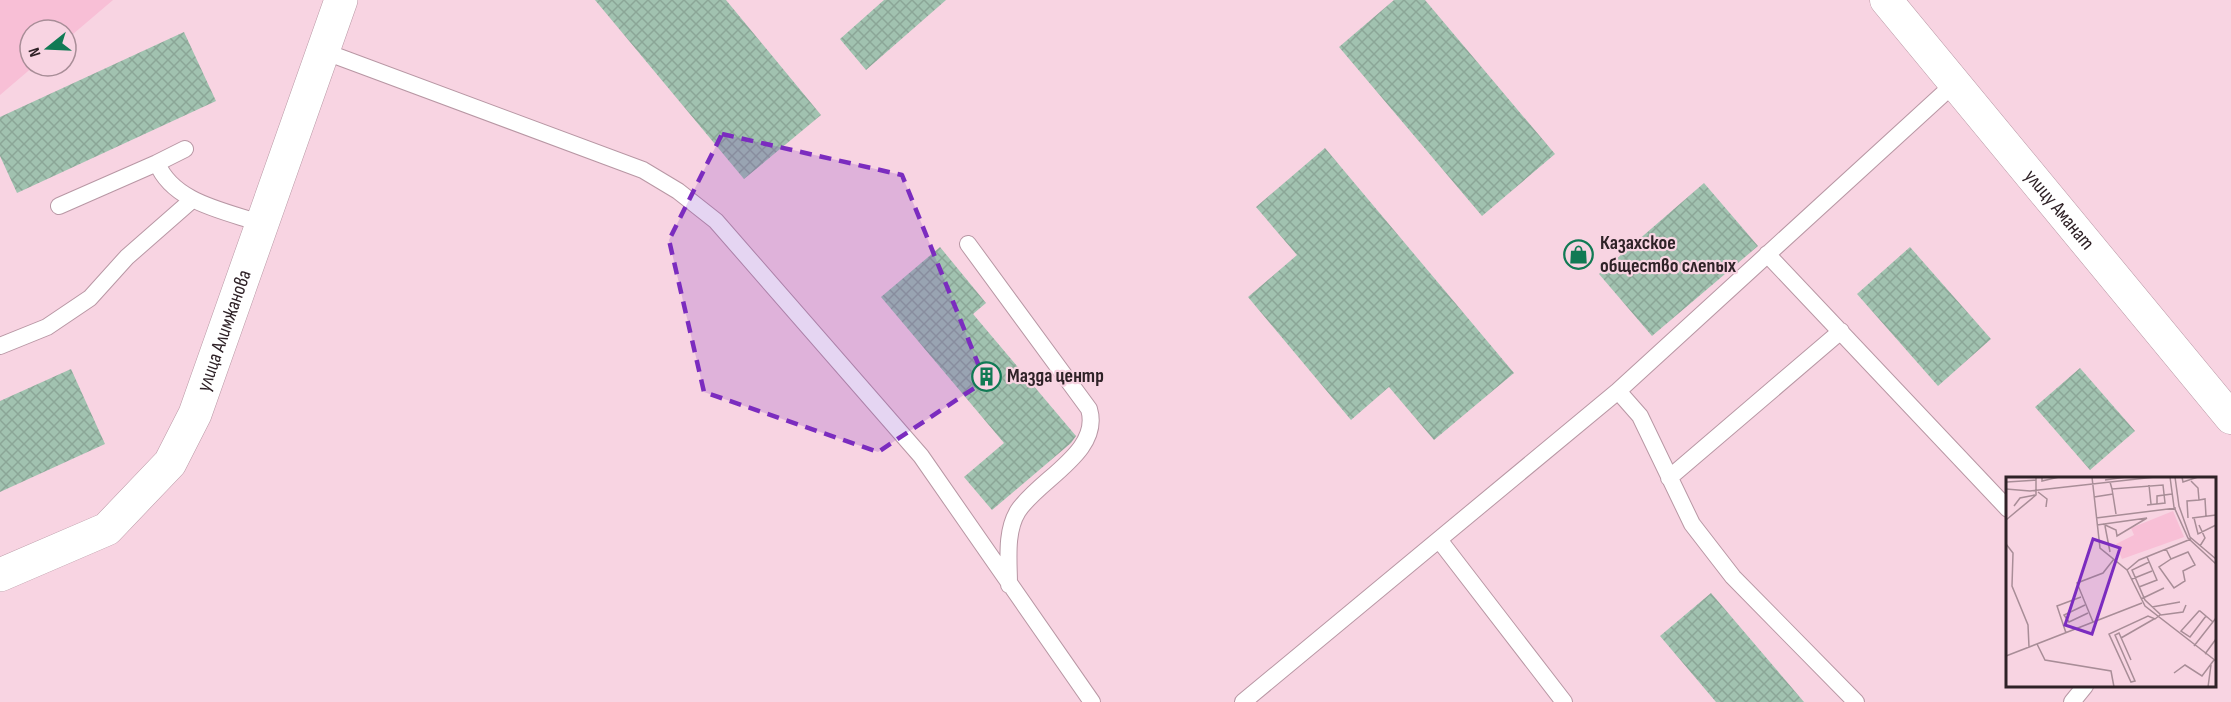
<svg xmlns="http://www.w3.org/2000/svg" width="2231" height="702" font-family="'Sofia Sans Condensed',sans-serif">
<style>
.pitch{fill:#f8bfd6}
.building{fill:url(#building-cross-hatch)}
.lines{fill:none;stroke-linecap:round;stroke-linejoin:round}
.lane-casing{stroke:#b897a4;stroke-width:18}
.street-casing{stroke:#b897a4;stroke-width:33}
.secondary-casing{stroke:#b897a4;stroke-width:34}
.lane{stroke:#fff;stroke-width:16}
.street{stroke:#fff;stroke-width:32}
.secondary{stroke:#fff;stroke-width:33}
.marked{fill:#7b2cbf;fill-opacity:0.2;stroke:#7b2cbf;stroke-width:4.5;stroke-dasharray:12 8;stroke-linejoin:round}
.labels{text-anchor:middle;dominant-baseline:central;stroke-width:4.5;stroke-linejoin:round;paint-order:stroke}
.street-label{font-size:20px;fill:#2f2227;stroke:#f8d4e2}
.poi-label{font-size:20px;font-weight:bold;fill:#2f2227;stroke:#f8d4e2;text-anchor:start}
.inset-road{fill:none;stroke:#a88d97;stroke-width:1.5}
.view{fill:#7b2cbf;fill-opacity:0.15;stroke:#7b2cbf;stroke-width:3}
.inset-edge{fill:none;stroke:#2f2227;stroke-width:3}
</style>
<defs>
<pattern id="building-cross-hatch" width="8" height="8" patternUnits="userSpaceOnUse" patternTransform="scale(1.5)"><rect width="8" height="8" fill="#a1c2b0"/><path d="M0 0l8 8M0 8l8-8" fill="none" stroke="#8ba697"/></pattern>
</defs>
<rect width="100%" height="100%" fill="#f8d4e2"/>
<!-- pitch -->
<path class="pitch" d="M0,0h113l-47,40v-10h-36v36h4l-34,29z"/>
<!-- building -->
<path class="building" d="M595,0h131l95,115 -77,64z
M884,0h62l-80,70 -26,-31z
M1394,0h31l130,154 -73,62 -143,-169z
M184,32l32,69 -199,92 -17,-37v-39z
M1325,148l189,225 -80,67 -45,-53 -38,33 -103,-123 49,-42 -41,-48z
M1704,183l54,63 -106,90 -53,-62z
M940,247l46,56 -13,11 103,122 -5,7 -79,67 -28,-33 40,-34 -123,-146z
M1910,247l81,92 -53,47 -81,-92z
M2080,368l55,63 -45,39 -55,-63z
M71,369l34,75 -105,48v-91z
M1711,593l93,109h-88l-56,-66z"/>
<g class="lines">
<defs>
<path id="lane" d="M323,51l320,119 35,21 38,30 205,235 171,246
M185,149l-28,14c16,40 69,48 106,61
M59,206l98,-43
M968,244l121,165c13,43 -50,70 -71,102 -13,21 -9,50 -9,74
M1767,254l241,255
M0,346l47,-19 43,-29 37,-41 65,-57
M1618,391l22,25 52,108 41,53 123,125
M1669,478l172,-147
M1440,541l124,161
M1243,702l375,-311 337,-308
M2072,702l13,-16"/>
<g id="street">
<path id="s1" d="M1886,0l345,418"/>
</g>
<g id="secondary">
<path id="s2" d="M0,575l107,-46 63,-66 25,-49 146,-414"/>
</g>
</defs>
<!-- lane casing -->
<use href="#lane" class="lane-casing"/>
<!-- street casing -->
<use href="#street" class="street-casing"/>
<!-- secondary casing -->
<use href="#secondary" class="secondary-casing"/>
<!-- lane -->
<use href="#lane" class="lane"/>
<!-- street -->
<use href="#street" class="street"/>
<!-- secondary -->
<use href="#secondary" class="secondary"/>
</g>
<!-- marked area -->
<path class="marked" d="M722,134l180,41 83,206 -107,71 -174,-60 -35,-152z"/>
<!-- icons -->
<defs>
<symbol id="shop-ring" viewBox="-11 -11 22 22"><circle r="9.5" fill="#f8d4e2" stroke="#117a54" stroke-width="1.5"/><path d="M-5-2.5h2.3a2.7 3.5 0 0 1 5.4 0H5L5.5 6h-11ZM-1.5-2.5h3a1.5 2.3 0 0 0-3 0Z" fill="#117a54"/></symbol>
<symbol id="building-ring" viewBox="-11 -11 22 22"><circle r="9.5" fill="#f8d4e2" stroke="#117a54" stroke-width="1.5"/><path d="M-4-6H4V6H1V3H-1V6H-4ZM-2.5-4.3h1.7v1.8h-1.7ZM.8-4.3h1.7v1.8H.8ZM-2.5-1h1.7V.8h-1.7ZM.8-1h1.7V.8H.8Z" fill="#117a54"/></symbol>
</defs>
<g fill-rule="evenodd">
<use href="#shop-ring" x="1562" y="238" width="33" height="33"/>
<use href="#building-ring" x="970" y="360" width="33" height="33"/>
</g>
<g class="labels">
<!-- street labels -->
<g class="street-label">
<text stroke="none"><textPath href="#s1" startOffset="272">улицу Аманат</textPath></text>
<text stroke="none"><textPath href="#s2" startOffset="351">улица Алимжанова</textPath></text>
</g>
<!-- poi labels -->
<g class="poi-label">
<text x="1600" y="243">Казахское<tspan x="1600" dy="23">общество слепых</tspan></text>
<text x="1007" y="376">Мазда центр</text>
</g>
</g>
<!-- overview -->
<g transform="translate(2006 477)">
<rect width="210" height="210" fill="#f8d4e2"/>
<path d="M167,34l11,26 -62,22 -6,-15 18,-9 -3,-7z" fill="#f8bfd6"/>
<path class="inset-road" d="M36,0v4l17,-4M86,0l8,71 27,22 18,36 71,55M164,0l4,30 14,31 28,26M169,0l4,29 11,31 26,22M176,0l1,5 15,-5M99,3l21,-3M1,5l29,-2M104,5l2,7 51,-4 2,18 -18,2M143,8l2,19M0,12l24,2 125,-14M106,12l4,25M32,15l9,7 -1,8M88,20l19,-3M193,23l6,-1 1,17M151,27v-8l15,-2M8,29l6,-8 15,-3M90,41l80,-10M182,41l-1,-17 12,-1 -1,-12 -7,-7M186,41l24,-3M188,41l4,16 18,-9M0,43l30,-25v-18M97,47l13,6 1,6 30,-18M91,48l50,-7M193,48l6,13 -5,8M99,49l5,26M0,67l7,9 -1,33 16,39 1,22M160,72l5,10 17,-7 7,13 -12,6 2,10 -11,7 -15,-21 12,-8M143,85l-17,8 13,30 16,15 22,-3 3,-7M121,93l12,-10 52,-21M126,102l20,-8M133,110l18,-7 -10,-23M135,122l23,-11M79,128l-21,10 5,7 19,-9M146,130l28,-5M200,139l-16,21 -9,-6 18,-20h1l13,11M87,145l-16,-39 26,-10 11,-14M60,156l-9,-27 24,-9M115,161l33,-19M31,167l8,16 66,11 3,16M188,169l22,-28M199,177l11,-15M0,179l136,-53M125,183l-12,-27 -4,2 20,46 -4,1 -22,-48 39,-18 7,3 5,-4M168,196l11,-8 17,11 12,-16M202,210l3,-22"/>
<path class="view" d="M87,62l27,9 -28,86 -27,-9z"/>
<rect width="210" height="210" class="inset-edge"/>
</g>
<!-- north arrow -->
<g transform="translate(48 48) rotate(252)"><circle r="28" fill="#f8d4e2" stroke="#a88d97" stroke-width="1.5"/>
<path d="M0-4.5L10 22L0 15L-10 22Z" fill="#117a54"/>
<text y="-9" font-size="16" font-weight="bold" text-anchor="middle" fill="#2f2227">N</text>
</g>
</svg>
